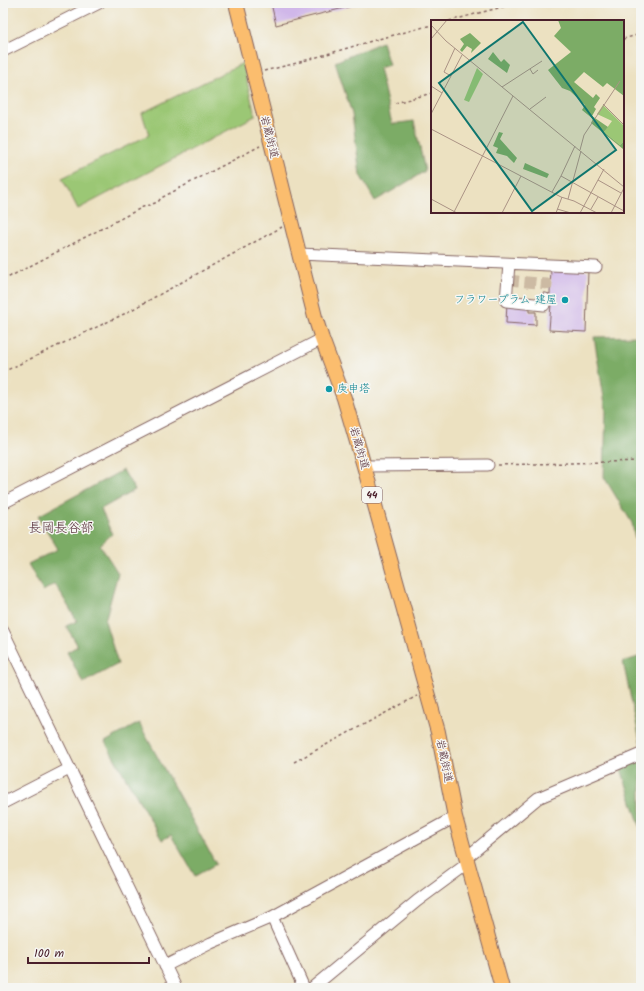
<svg xmlns="http://www.w3.org/2000/svg" width="644" height="991" font-family="Kalam,'Klee One',sans-serif">
<style>
.green{fill:#9bc775;stroke:#727350}
.forest{fill:#7cac66;stroke:#636648}
.building{fill:#d0b7e9}
.lines{fill:none;stroke-linecap:round;stroke-linejoin:round}
.minor-tunnel{stroke:#ccbaa3;stroke-width:11;stroke-dasharray:11 5.5;stroke-linecap:butt}
.minor-casing{stroke:#836360;stroke-width:13}
.major-casing{stroke:#836360;stroke-width:16}
.path{stroke:#836360;stroke-width:1.5;stroke-dasharray:3 3;stroke-linecap:butt}
.minor{stroke:#fff;stroke-width:11}
.major{stroke:#fbbd6e;stroke-width:14}
.culture-dot{fill:#0f9aa8;stroke:#f6f6f2;stroke-width:1.5}
.labels{text-anchor:middle;dominant-baseline:central;stroke-width:3;stroke-linejoin:round;paint-order:stroke}
.shield{fill:#f6f6f2;stroke:#7e6067;stroke-width:1}
.shield-label{font-size:10px;font-weight:bold;fill:#4a1f2b}
.street-label{font-size:11px;fill:#4a1f2b;stroke:#f6f6f2}
.culture-label{font-size:11px;fill:#0d838f;stroke:#f6f6f2;text-anchor:end}
.quarter-label{font-size:13px;fill:#4a1f2b;stroke:#f6f6f2}
.inset-road{fill:none;stroke:#ab9385;stroke-width:1}
.view{fill:#0f766e;fill-opacity:0.15;stroke:#0f766e;stroke-width:2}
.inset-edge{fill:none;stroke:#4a1f2b;stroke-width:2}
</style>
<rect width="100%" height="100%" fill="#f6f6f2"/>
<filter id="ink" filterUnits="userSpaceOnUse"><feTurbulence type="fractalNoise" baseFrequency=".025" numOctaves="2"/><feDisplacementMap in="SourceGraphic" scale="8" xChannelSelector="R" yChannelSelector="G"/><feConvolveMatrix kernelMatrix="1 2 1 2 8 2 1 2 1" color-interpolation-filters="sRGB"/></filter>
<filter id="wash" filterUnits="userSpaceOnUse"><feTurbulence type="fractalNoise" baseFrequency=".012" numOctaves="4" result="noise"/><feDisplacementMap in="SourceGraphic" scale="16" xChannelSelector="R" yChannelSelector="G"/><feGaussianBlur stdDeviation="0.9" result="paint"/><feColorMatrix in="noise" values="0 0 0 0 0 0 0 0 0 0 0 0 0 0 0 0 0 1.4 0 .05"/><feComposite in="paint" operator="in"/></filter>
<g filter="url(#wash)">
<rect width="100%" height="100%" fill="#ece1c1"/>
<!-- green -->
<path class="green" d="M243,63l12,53 -177,93 -16,-31 87,-43 -7,-22z"/>
<!-- forest -->
<path class="forest" d="M382,42l7,23 -10,3 13,56 22,-3 11,50 -26,16 -24,14 -15,-26 -8,-61 -17,-52z
M641,336v234l-9,-47 -28,-46 2,-67 -12,-73z
M123,470l12,20 -34,19 11,25 -12,11 18,28 -13,48 13,43 -35,19 -16,-31 11,-6 -12,-20 11,-5 -22,-37 -12,7 -15,-27 30,-15 -20,-33z
M641,656v89l-18,-83z
M139,723l77,141 -21,12 -24,-41 -9,5 -57,-98z
M641,750v79l-23,-69z"/>
<g id="blocks">
<!-- building -->
<path class="building" d="M271,3h84l1,2 -80,20z
M551,268l37,3 -2,61 -37,-2 2,-26 -9,-1 1,-10 7,1z
M507,302l22,1v9h7v13l-30,-2z"/>
</g>
</g>
<g filter="url(#ink)">
<use href="#blocks" fill-opacity="0" stroke="#836360" stroke-width="1"/>
<g class="lines">
<!-- minor-tunnel -->
<path class="minor-tunnel" d="M508,280l39,4 -2,15"/>
<defs>
<path id="minor" d="M3,51l96,-48
M299,254l297,13
M509,264l-3,37 38,4 1,-6
M364,466l124,-1
M3,503l319,-164
M3,631l173,357
M3,803l66,-34
M466,858l72,-60 103,-44
M165,966l46,-23 61,-26
M304,988l-32,-71 183,-100
M312,988l105,-87 50,-37"/>
<path id="major" d="M236,3l79,314 7,22 22,59 20,68 74,266 17,85 47,171"/>
</defs>
<!-- minor casing -->
<use href="#minor" class="minor-casing"/>
<!-- major casing -->
<use href="#major" class="major-casing"/>
<!-- path -->
<path class="path" d="M449,21l68,-18
M623,39l18,-5
M264,71l29,-7 82,-24 57,-15
M395,103l37,-10
M3,279l6,-2 134,-70 15,-5 3,-4 99,-52
M3,372l121,-58 158,-87
M498,465l143,-4
M294,762l123,-66"/>
<!-- minor -->
<use href="#minor" class="minor"/>
<!-- major -->
<use href="#major" class="major"/>
</g>
</g>
<!-- markers -->
<g class="culture-dot">
<circle cx="565" cy="300" r="4"/>
<circle cx="329" cy="389" r="4"/>
</g>
<g class="labels">
<!-- shield labels -->
<rect class="shield" x="362" y="487" width="20" height="16" rx="3"/>
<g class="shield-label">
<text x="372" y="495">44</text>
</g>
<!-- street labels -->
<g class="street-label">
<text transform="translate(269 137) rotate(76)">岩蔵街道</text>
<text transform="translate(359 448) rotate(74)">岩蔵街道</text>
<text transform="translate(444 761) rotate(78)">岩蔵街道</text>
</g>
<!-- culture labels -->
<g class="culture-label">
<text x="557" y="300">フラワープラム 建屋</text>
<text x="337" y="389" text-anchor="start">庚申塔</text>
</g>
<!-- quarter labels -->
<g class="quarter-label">
<text x="61" y="528">長岡長谷部</text>
</g>
</g>
<!-- overview -->
<g transform="translate(431 20)">
<rect width="193" height="193" fill="#ece1c1"/>
<path d="M46,48l6,6 -14,28 -5,-2zM172,85l21,21v15l-4,4 -16,-13 8,-11 -15,-7z" fill="#9bc775"/>
<path d="M127,0h66v76l-17,-13 -4,4 -19,-15 -10,10 19,16 3,-4 4,4 -6,9 2,2 -4,7 16,11 -4,5 16,13 4,-4 -1,8 -32,-26 2,-4 -11,-9 3,-5 -15,-14 -8,-3 -14,-18 23,-18 -17,-16 7,-8zM39,13l11,10 -10,10 1,-4 -5,-3 -5,6 -2,-2 4,-6 -4,-5zM62,32l8,10 3,-3 6,6 -3,8 -19,-14zM68,112l4,1 -3,6 17,19 -3,5 -7,-7 -11,-3 2,-5 -5,-2zM94,143l24,11 -2,4 -24,-9z" fill="#7cac66"/>
<path class="inset-road" d="M0,5l15,16 178,146M0,19l16,-19M99,49l3,5 5,-4M20,56l-7,-4 11,-24M0,66l11,7M71,67l40,-26M172,84l21,21M99,89l16,-12M0,94l31,-59M0,109l130,68 13,4 23,12M144,126l-14,30 63,35M149,130l4,-15 36,-54M167,160l23,13M121,172l9,-16M0,179l26,14M137,179l13,-48M126,189l14,4M160,189l7,-12M23,192l59,-116M71,193l19,-37M125,193l6,-16M149,193l24,-44M180,193l13,-25"/>
<path class="view" d="M92,2l93,128 -84,61 -93,-128z"/>
<rect width="193" height="193" class="inset-edge"/>
</g>
<!-- margin -->
<rect width="644" height="991" fill="none" stroke="#f6f6f2" stroke-width="16"/>
<!-- scale -->
<path d="M28 957v6h121v-6" fill="none" stroke="#4a1f2b" stroke-width="2"/>
<text x="34" y="957" font-size="12" fill="#4a1f2b" stroke="#f6f6f2" stroke-width="3" paint-order="stroke">100 m</text>
</svg>
